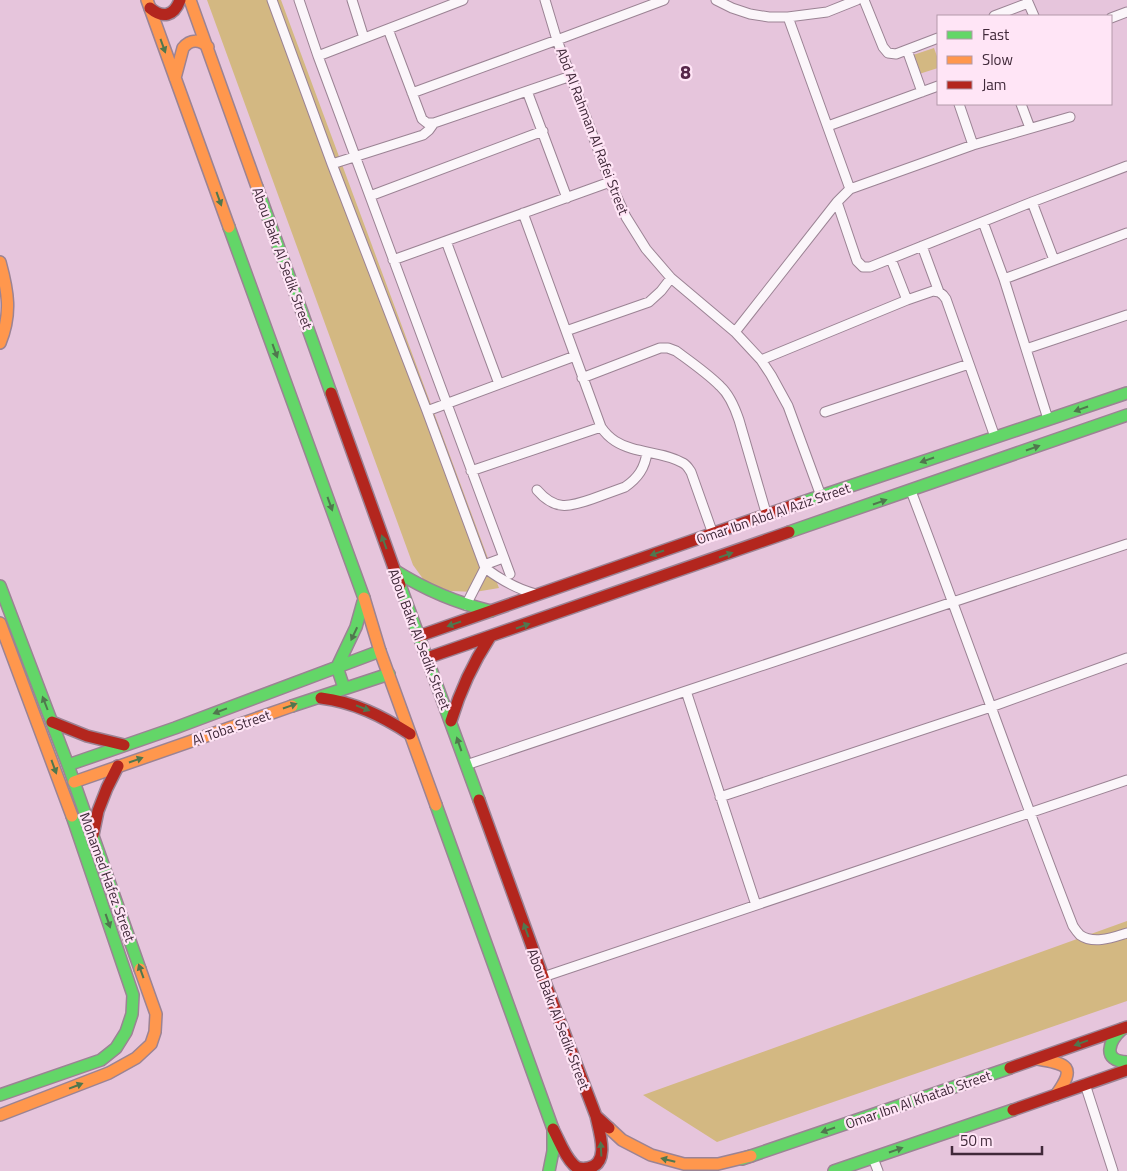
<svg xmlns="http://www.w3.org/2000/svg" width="1127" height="1171" font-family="'Titillium Web',sans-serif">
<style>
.green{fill:#d3b882}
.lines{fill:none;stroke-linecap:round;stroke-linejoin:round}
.street-casing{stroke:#9b8394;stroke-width:11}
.fast-casing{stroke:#9b8394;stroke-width:14}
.slow-casing{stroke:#9b8394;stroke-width:14}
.jam-casing{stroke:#9b8394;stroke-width:14}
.street{stroke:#fbf6fa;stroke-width:9}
.fast{stroke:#63d668;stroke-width:11}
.slow{stroke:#ff974d;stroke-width:11}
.jam{stroke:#b3261e;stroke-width:11}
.oneway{fill:#50774e}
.labels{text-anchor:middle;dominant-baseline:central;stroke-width:4.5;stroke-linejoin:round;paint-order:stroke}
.street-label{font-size:14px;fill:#402939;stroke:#ffe5f6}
.district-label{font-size:19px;font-weight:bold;letter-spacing:1px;fill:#562549;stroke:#ffe5f6}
</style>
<rect width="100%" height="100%" fill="#e6c5dc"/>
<!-- green -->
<path class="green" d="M207,0h74l218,588 -24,4 -24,-1 -25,-8 -13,-18z
M934,48l4,11v9l-19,6 -6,-19z
M1127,921v80l-410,141 -74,-47z"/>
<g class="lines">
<defs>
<path id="street" d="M272,0l60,164 95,247 58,157c16,12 31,21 51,26
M299,0l19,56 192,518
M352,0l12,38
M545,0l12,40 45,120 8,22 16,35 20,32 25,29 64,54 26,28 10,15 17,31 33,90
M716,0l16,8 18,6 19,3h19l39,-5 30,-12
M864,0l19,47 5,6 8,1 42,-16
M1027,0l7,16
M994,16l34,-13
M788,17l62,172
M1111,18l16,-6
M388,29l34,90 5,4h7
M907,50l15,42
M318,56l145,-56
M527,91l40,107
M412,93l145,-53 107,-40
M959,104l14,41
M1021,104l9,24
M828,126l110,-40
M332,164l91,-29 6,-5 5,-7 137,-47
M370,196l173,-65
M837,202l20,59 6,6h7l162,-65 95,-36
M1032,202l22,58
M523,213l78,214c4,6 8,10 14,14 20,13 48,10 68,22 4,2 6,6 8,9l22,62
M983,222l21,57 44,140
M446,241l53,143
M922,246l17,46
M891,259l16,41
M393,260l217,-78
M1004,279l123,-46
M566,331l83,-29 12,-11 10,-13
M735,332l102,-130 13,-13 123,-44 97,-28
M1026,349l101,-34
M761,360l146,-60 26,-9 6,1 4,3 3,4 49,138
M582,378l78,-30h8l8,3c15,11 31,22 44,35 10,9 15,22 19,34l28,96
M427,411l148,-55
M825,412l144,-48
M471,471l130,-44
M537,490c18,21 32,17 55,9 11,-4 22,-8 33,-12 13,-9 20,-19 22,-35
M911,491c55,144 106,291 162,435 2,3 5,7 7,9 14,10 34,2 47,-2
M484,565l19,-7
M466,605l19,-37
M686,691l441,-147
M466,765l220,-74 70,214
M720,797l271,-90 136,-49
M543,977l584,-197
M1085,1084l28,87
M873,1158l5,13"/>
<path id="fast" d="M257,187l74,206
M229,227l135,371
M800,503l327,-110
M789,532l338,-117
M394,570c30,19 62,33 97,41
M400,585l79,215
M0,586l68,179 72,204
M344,688l-7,-21 19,-40 7,-25
M292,706l97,-32
M68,765l107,-37 205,-77
M436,805l117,324v22l-4,20
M1122,1029c-13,12 -21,32 5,33
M0,1095l101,-35 15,-12 10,-16 6,-18 1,-19 -61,-179
M742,1159l268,-91
M834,1171l179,-61"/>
<path id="slow" d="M147,0l82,227
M190,0l67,187
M175,78l8,-30c7,-9 17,-9 25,-1
M0,262c8,29 12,52 0,81
M364,598l16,53 56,154
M0,623l72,193
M74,782l218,-76
M1038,1059c29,5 39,7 18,36
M0,1115l109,-42 27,-15 15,-14 4,-12 1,-18 -16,-45
M609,1128l13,12 29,15 33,9h34l33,-8"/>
<path id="jam" d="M150,8c13,11 24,8 30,-8
M331,393l69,192
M419,636l381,-133
M427,658l362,-126
M321,698c33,4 61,18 89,36
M451,721c9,-30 22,-58 39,-84
M52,722l35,14 37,9
M479,800l64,177 53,139 13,12
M93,835l5,-24 9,-23 11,-22
M1010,1068l117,-41
M1013,1110l114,-40
M553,1129c6,11 11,26 20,35 3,4 9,5 15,4 23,-4 11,-37 8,-52"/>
</defs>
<!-- street casing -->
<use href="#street" class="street-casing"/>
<!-- fast casing -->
<use href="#fast" class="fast-casing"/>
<!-- slow casing -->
<use href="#slow" class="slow-casing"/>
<!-- jam casing -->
<use href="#jam" class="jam-casing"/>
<!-- street -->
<use href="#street" class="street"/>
<!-- fast -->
<use href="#fast" class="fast"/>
<!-- slow -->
<use href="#slow" class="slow"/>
<!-- jam -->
<use href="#jam" class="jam"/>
</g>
<!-- one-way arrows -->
<defs><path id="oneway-solid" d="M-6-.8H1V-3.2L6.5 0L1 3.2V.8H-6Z" transform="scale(1.25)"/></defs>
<g class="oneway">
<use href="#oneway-solid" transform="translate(163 46) rotate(70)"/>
<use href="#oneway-solid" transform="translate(219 199) rotate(70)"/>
<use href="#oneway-solid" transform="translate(275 351) rotate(70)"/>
<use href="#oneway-solid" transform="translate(1081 409) rotate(161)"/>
<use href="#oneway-solid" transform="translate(1033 448) rotate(-19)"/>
<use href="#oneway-solid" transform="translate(927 460) rotate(161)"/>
<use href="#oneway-solid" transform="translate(880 502) rotate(-19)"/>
<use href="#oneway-solid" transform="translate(330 504) rotate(70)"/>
<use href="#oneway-solid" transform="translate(384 542) rotate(-110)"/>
<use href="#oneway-solid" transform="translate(657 553) rotate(161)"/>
<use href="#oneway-solid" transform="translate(726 555) rotate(-19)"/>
<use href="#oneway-solid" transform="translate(454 624) rotate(161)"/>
<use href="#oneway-solid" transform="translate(523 626) rotate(-19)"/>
<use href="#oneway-solid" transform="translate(354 634) rotate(115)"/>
<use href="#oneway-solid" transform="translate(45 703) rotate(-111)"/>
<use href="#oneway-solid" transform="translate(290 706) rotate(-19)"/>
<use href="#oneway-solid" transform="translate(363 708) rotate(21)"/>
<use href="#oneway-solid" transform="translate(220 711) rotate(159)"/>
<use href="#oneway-solid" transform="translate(459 744) rotate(-109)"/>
<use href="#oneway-solid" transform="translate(136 760) rotate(-19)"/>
<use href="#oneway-solid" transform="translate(54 767) rotate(70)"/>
<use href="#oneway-solid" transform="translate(108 921) rotate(71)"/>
<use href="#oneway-solid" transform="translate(526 930) rotate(-110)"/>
<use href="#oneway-solid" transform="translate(141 971) rotate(-110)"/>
<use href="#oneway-solid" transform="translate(1081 1043) rotate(160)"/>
<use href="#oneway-solid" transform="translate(76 1086) rotate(-21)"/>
<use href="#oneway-solid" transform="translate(828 1130) rotate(161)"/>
<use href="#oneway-solid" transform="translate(601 1149) rotate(-93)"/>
<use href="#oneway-solid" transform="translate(896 1150) rotate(-19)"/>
<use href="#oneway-solid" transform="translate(668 1160) rotate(-166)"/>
</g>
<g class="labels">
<!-- street labels -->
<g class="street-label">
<text transform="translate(593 131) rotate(69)">Abd Al Rahman Al Rafei Street</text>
<text transform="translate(283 258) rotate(70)">Abou Bakr Al Sedik Street</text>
<text transform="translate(773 513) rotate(-19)">Omar Ibn Abd Al Aziz Street</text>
<text transform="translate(420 639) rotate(69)">Abou Bakr Al Sedik Street</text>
<text transform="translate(231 727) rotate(-19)">Al Toba Street</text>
<text transform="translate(108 877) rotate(70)">Mohamed Hafez Street</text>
<text transform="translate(559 1019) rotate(69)">Abou Bakr Al Sedik Street</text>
<text transform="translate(918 1099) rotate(-19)">Omar Ibn Al Khatab Street</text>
</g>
<!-- district labels -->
<g class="district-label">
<text x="686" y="71">8</text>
</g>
</g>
<!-- legend -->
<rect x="937" y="15" width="175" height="90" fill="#ffe5f6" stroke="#b39aaa"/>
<rect x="947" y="31" width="25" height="8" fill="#63d668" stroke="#b39aaa"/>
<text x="982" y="40" font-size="15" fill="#402939">Fast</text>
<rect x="947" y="56" width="25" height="8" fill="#ff974d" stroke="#b39aaa"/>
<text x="982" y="65" font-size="15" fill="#402939">Slow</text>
<rect x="947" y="81" width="25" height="8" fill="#b3261e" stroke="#b39aaa"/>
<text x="982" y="90" font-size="15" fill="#402939">Jam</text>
<!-- scale -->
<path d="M952 1146v8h90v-8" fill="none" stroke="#402939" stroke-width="2.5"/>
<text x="960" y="1146" font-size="15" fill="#402939" stroke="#ffe5f6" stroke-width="4" paint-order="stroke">50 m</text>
</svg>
